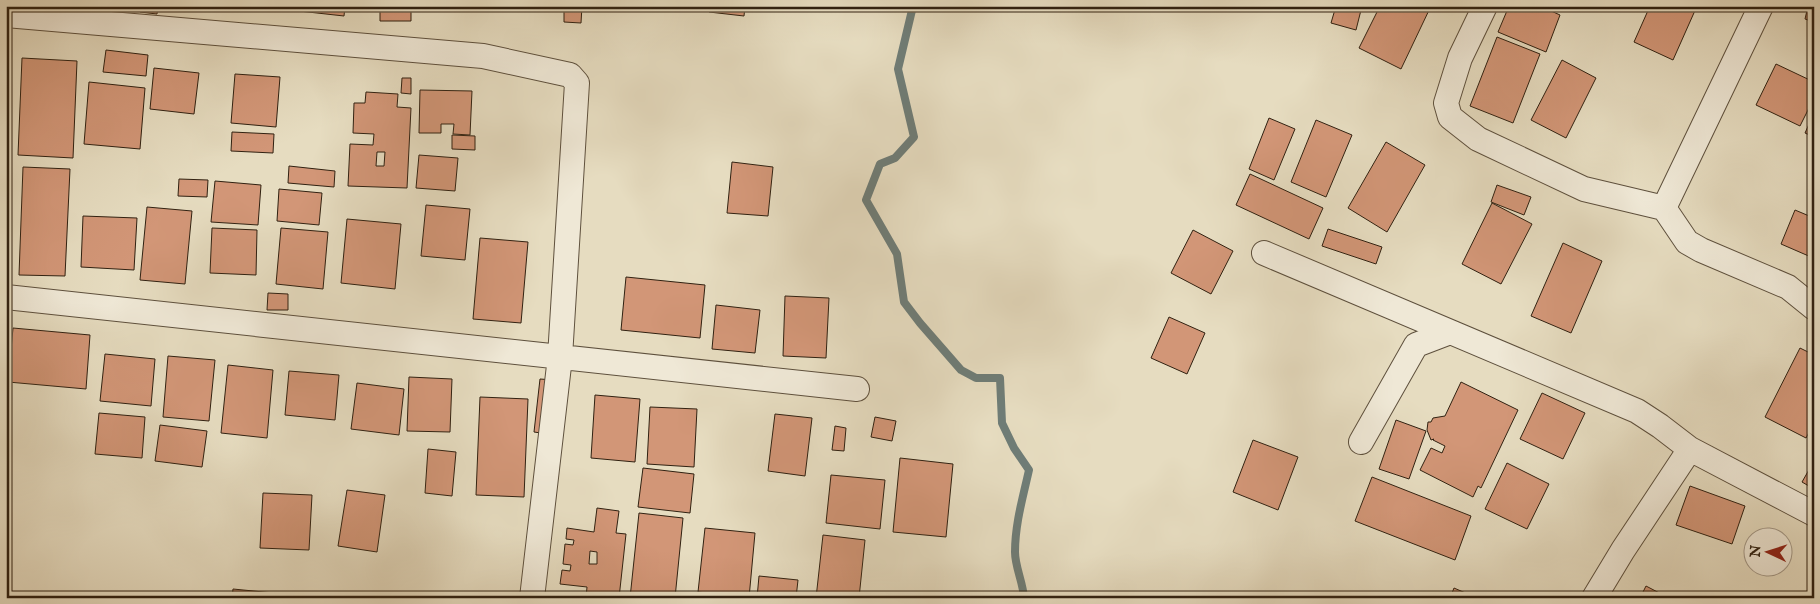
<svg xmlns="http://www.w3.org/2000/svg" width="1820" height="604" font-family="'IM FELL English',serif">
<style>
.lines{fill:none;stroke-linecap:round;stroke-linejoin:round}
.stream{stroke:#6f7d77;stroke-width:8}
.building{fill:#d29677;stroke:#302111;fill-rule:evenodd}
.minor-casing{stroke:#5e503d;stroke-width:26}
.minor{stroke:#efe8d6;stroke-width:24}
</style>
<rect width="100%" height="100%" fill="#e6dcc0"/>
<filter id="stains"><feTurbulence type="fractalNoise" baseFrequency=".004" numOctaves="4"/><feColorMatrix values="0 0 0 0 .2 0 0 0 0 .09 0 0 0 0 .02 0 0 0 .5 -.17"/></filter>
<radialGradient id="worn" r=".72"><stop offset=".6" stop-color="#630" stop-opacity="0"/><stop offset="1" stop-color="#630" stop-opacity=".3"/></radialGradient>
<g class="lines">
<!-- stream -->
<path class="stream" d="M913,6l-15,63 16,68 -19,21 -15,6 -14,36 31,54 7,48 16,21 41,47 15,8h24l2,45 12,25 15,22c-6,27 -14,54 -14,82 0,15 8,30 9,46"/>
</g>
<!-- building -->
<path class="building" d="M140,6h18l-1,8 -17,-2z
M299,6h46l-1,10 -45,-5z
M380,6h31v15h-31z
M564,6h18l-1,17 -17,-1z
M710,6h35l-1,10 -35,-4z
M1336,6h26l-6,24 -25,-7z
M1380,6h51l-30,63 -42,-21z
M1509,6h31l20,9 -14,37 -48,-20z
M1650,6h47l-24,54 -39,-18z
M1808,6h6v16l-9,-3z
M1497,37l43,17 -27,69 -43,-17z
M106,50l42,5 -2,21 -43,-4z
M22,58l55,3 -4,97 -55,-3z
M1562,60l34,18 -30,60 -35,-18z
M1776,64l38,18v16l-14,28 -44,-21z
M154,68l45,5 -5,41 -44,-5z
M235,74l45,3 -4,50 -45,-4z
M402,78h9v16l-10,-1z
M89,82l56,6 -5,61 -56,-5z
M420,90l52,1 -2,44 -17,-1 1,-10h-13v9h-22z
M366,92l32,2 -1,13 14,1 -4,80 -59,-2 2,-42 23,1 1,-11 -21,-1 1,-30h11zM377,152h8l-1,14h-8z
M1814,113v24l-9,-4z
M1269,118l26,11 -21,51 -25,-11z
M1316,120l36,15 -26,62 -35,-15z
M232,132l42,2 -1,19 -42,-2z
M452,135l23,1v14l-23,-1z
M1386,142l39,23 -38,67 -39,-24z
M419,155l39,3 -3,33 -39,-3z
M732,162l41,5 -5,49 -41,-3z
M289,166l46,5 -1,16 -46,-4z
M23,167l47,2 -5,107 -46,-1z
M1250,174l73,34 -14,31 -73,-34z
M179,179l29,1 -1,17 -29,-1z
M215,181l46,4 -3,40 -47,-3z
M1497,185l34,12 -7,18 -33,-13z
M279,189l43,4 -3,32 -42,-4z
M1492,203l40,21 -31,60 -39,-20z
M426,205l44,4 -5,51 -44,-4z
M147,207l45,4 -7,73 -45,-4z
M1795,210l19,8v33l-3,6 -30,-13z
M83,216l54,2 -3,52 -53,-3z
M347,219l54,5 -6,65 -54,-6z
M212,228l45,2 -1,45 -46,-2z
M281,228l47,4 -5,57 -47,-5z
M1328,229l54,18 -6,17 -54,-18z
M1193,230l40,21 -22,43 -40,-21z
M480,238l48,4 -7,81 -48,-4z
M1563,243l39,18 -31,72 -40,-17z
M626,277l79,8 -5,53 -79,-8z
M268,293l20,1v16h-21z
M785,296l44,2 -3,60 -43,-2z
M716,305l44,5 -5,43 -43,-4z
M1169,317l36,16 -18,41 -36,-16z
M13,328l77,7 -4,54 -78,-7z
M1800,348l14,7v68l-8,15 -41,-21z
M105,354l50,5 -4,47 -51,-5z
M168,356l47,4 -6,61 -46,-4z
M228,365l45,5 -6,68 -46,-5z
M289,371l50,4 -4,45 -50,-5z
M409,377l43,2 -2,53 -43,-1z
M540,379l14,1 -6,54 -14,-2z
M1461,382l57,28 -37,78 -3,-2 -5,11 -53,-27 11,-22 11,5 3,-7 -12,-6 1,-1 -3,1 -4,-10 1,-8h3l2,-4 12,-2z
M357,383l47,6 -5,46 -48,-6z
M1542,393l43,20 -22,46 -43,-20z
M595,395l45,4 -5,63 -44,-4z
M480,397l48,2 -4,98 -48,-2z
M650,407l47,2 -3,58 -47,-3z
M99,413l46,4 -3,41 -47,-4z
M775,414l37,4 -7,58 -37,-5z
M875,417l21,4 -4,20 -21,-4z
M1396,420l30,11 -17,48 -30,-10z
M160,425l47,6 -5,36 -47,-6z
M835,426l11,2 -2,23 -12,-1z
M1253,440l45,17 -20,53 -45,-18z
M428,449l28,3 -4,44 -27,-3z
M900,458l53,6 -7,73 -53,-5z
M1814,461v28l-12,-7z
M1507,463l42,21 -22,45 -42,-20z
M643,468l51,6 -4,39 -52,-6z
M831,475l54,5 -5,49 -54,-6z
M1372,477l99,39 -16,44 -100,-39z
M1690,486l55,20 -13,38 -56,-19z
M347,490l38,5 -8,57 -39,-6z
M263,493l49,2 -3,55 -49,-2z
M597,508l22,3 -3,22 10,1 -7,64h-33l1,-11 -27,-3 2,-14 8,1 1,-6 -8,-1 2,-20 8,1 1,-5 -8,-1 1,-11 27,4zM590,551l7,1v12h-8z
M639,513l44,5 -8,80h-45z
M705,528l50,5 -6,65 -51,-6z
M823,535l42,5 -6,58h-43z
M759,576l39,4 -2,18h-39z
M1646,586l23,12h-29z
M1454,588l23,10h-27z
M233,589l51,5 -1,4h-51z"/>
<g class="lines">
<defs>
<path id="minor" d="M1485,6l-25,52 -14,45 4,14 28,22 106,50 80,19 23,34 14,8 87,37 26,21
M6,15l477,41 87,19 7,8 -17,274 -28,241
M1664,208l97,-202
M1264,253l373,158 23,15 30,23 124,65
M6,297l851,92
M1361,442l55,-97 34,-13
M1594,598l29,-48 67,-101"/>
</defs>
<!-- minor casing -->
<use href="#minor" class="minor-casing"/>
<!-- minor -->
<use href="#minor" class="minor"/>
</g>
<!-- margin -->
<rect width="1820" height="604" fill="none" stroke="#e6dcc0" stroke-width="25"/>
<rect x="8" y="8" width="1805" height="589" fill="none" stroke="#302111" stroke-width="2.5"/>
<rect x="12" y="12" width="1795" height="579" fill="none" stroke="#302111"/>
<!-- north arrow -->
<g transform="translate(1768 552) rotate(274)"><circle r="24" fill="#efe8d6" stroke="#a39887"/>
<path d="M0-4L9 19L0 12L-9 19Z" fill="#8f2418"/>
<text y="-8" font-size="14" font-weight="bold" text-anchor="middle" fill="#302111">N</text>
</g>
<rect width="100%" height="100%" filter="url(#stains)"/>
<rect width="100%" height="100%" fill="url(#worn)"/>
</svg>
